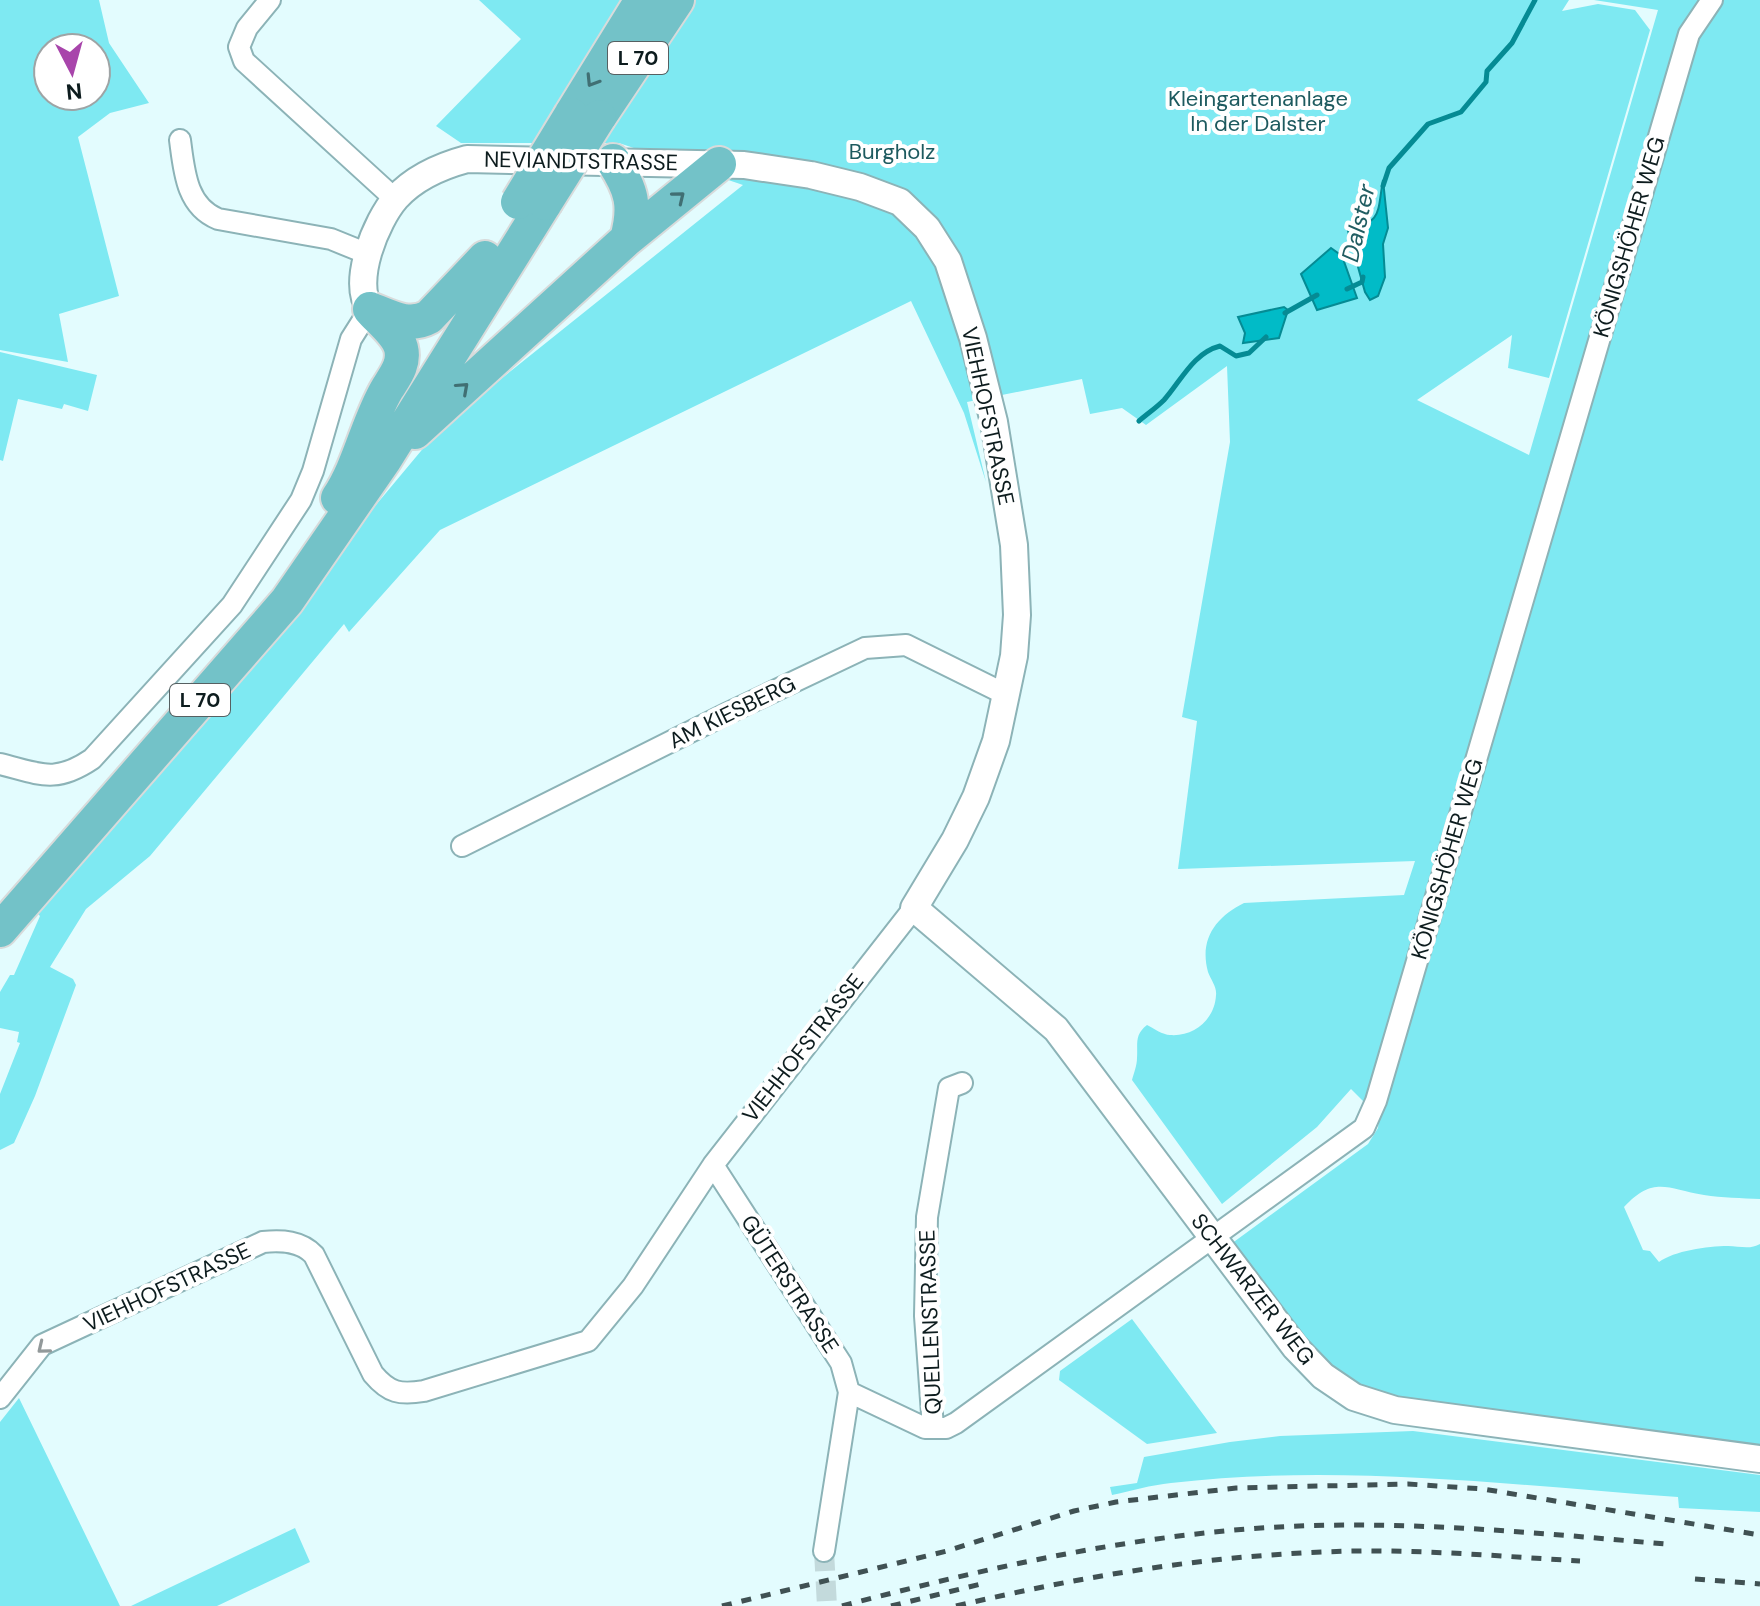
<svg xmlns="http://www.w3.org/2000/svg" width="1760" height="1606" font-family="'DM Sans',sans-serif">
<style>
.green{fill:#7ee9f2;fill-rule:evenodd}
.water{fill:#01bbc7;stroke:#058b94;stroke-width:2}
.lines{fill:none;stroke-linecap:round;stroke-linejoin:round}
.stream{stroke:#058b94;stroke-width:5}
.minor-tunnel{stroke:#c3dadc;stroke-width:20;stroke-dasharray:20 10;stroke-linecap:butt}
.minor-casing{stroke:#8cb3b7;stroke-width:24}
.tertiary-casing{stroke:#8cb3b7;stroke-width:30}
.trunk-casing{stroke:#d8dbdb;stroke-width:38}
.minor{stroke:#fff;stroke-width:20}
.tertiary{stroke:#fff;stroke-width:26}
.trunk{stroke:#73c2c8;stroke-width:34}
.rail{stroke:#405153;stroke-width:5;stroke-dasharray:10 10;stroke-linecap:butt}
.trunk-bridge-casing{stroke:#d8dbdb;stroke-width:38;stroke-linecap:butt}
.trunk-bridge{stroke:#73c2c8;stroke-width:34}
.oneway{stroke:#406f73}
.oneway2{stroke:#92999a}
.labels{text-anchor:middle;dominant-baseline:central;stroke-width:8;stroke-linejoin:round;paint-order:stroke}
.shield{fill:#fff;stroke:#566062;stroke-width:2}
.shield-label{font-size:20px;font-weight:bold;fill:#0d1c1e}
.park-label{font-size:22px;fill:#1d5a5f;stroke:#fff}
.street-label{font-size:22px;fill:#0d1c1e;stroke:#fff}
.water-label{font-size:24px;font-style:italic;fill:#215d62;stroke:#fff}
</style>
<rect width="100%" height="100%" fill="#e3fcfe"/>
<!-- green -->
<path class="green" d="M0,0h99l10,43 40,60 -39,10 -32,24 41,159 -60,18 9,48 -68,-12zM48,48h48v48h-48z
M479,0h1090l-7,11 36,-7 37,6 15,20 -101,348 -41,-10 4,-33 -95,65 112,55 129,-445 -64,-10h166v1199c-18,-1 -38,-1 -56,-4 -37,-6 -50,-20 -80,12l19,43 7,1 9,11c15,-11 48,-16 69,-16 11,0 22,4 32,-2v204l-337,-47 -54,-11 -25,-12 -21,-16 -92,-118 137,-100 10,-16 1,-11 -28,-28 -34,38 -95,77 -90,-124c2,-7 5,-15 5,-22 1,-14 -3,-23 10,-33 6,3 16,10 23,10 24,2 45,-16 46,-40 1,-8 -5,-15 -8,-23 -9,-33 8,-55 36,-69l160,-8 11,-34 -237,8 19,-148 -15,-4 48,-275 -3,-76 -81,59 -24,-17 -32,6 -8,-35 -115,23 19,80 -22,-69 -53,-112 -471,229 -91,102 -5,-8 -194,232 -64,53 -36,58 23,12 3,6 -41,111 -21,47 -14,7v-56l20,-51 -3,-1 2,-10 -19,-4v-36l10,-17h4l26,-59 -4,-4 405,-485 302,-242 -124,-42h-158l-25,-17 85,-87z
M0,352l97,23 -9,36 -24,-7 -2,5 -44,-10 -15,62 -3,-1z
M1132,1319l85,114 -70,11 -88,-64 1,-9z
M19,1398l101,208h-120v-184z
M1413,1431l347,44v37l-81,-4 -1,-11c-168,-12 -339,-34 -507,-14 -20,2 -40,8 -59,12l-2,-8 27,-4 7,-26 86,-15 50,-6z
M295,1528l15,34 -93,44h-86z"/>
<!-- water -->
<path class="water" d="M1383,180l5,48 -5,16 2,33 -7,19 -8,4 -5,-8 -17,-61c35,-10 29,-18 35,-51z
M1331,248l11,8 15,42 -40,12 -16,-36z
M1284,307l4,3 -9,28 -36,5 2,-10 -7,-16z"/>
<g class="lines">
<!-- stream -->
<path class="stream" d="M1383,186l6,-18 39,-44 33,-12 25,-30 1,-11 25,-28 23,-43
M1347,289l15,-7 1,-5
M1285,313l32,-18
M1139,421c8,-7 17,-13 25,-21 17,-19 29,-47 56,-54l16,10 13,-3 17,-16"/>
<!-- minor-tunnel -->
<path class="minor-tunnel" d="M824,1551l3,55"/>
<defs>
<path id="minor" d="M270,0l-23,28 -8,19 5,14 151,138
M180,140c4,30 6,66 38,79l113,20 37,15
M0,764c40,10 55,20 92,-5l140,-154 69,-105 12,-29 38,-132 19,-30
M462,846l264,-132 139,-66 41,-3 101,50
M713,1165l128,198 8,29 -25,159
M849,1392l76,36h21l10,-5 408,-295 12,-27 313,-1067 23,-34
M0,1398l42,-53 221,-103c19,-2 38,-1 51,13l59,119c16,19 27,21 51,17l164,-50 45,-55 80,-121 201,-257
M933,1428l-8,-112 2,-99 22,-129 13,-5"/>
<path id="tertiary" d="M370,309c-19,-27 6,-88 26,-111 19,-21 45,-32 71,-39l277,6 67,10 49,12 40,15 27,26 21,33 25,77 21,84 20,123 3,70 -3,41 -18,85 -20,56 -21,43 -41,68 142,121 239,318 28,29 31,21 41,13 365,49"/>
<path id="trunk" d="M571,115l71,-115
M599,117l78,-117
M613,161c19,29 23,45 14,78
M370,309c20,8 39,19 59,8l56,-59
M415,432l212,-193 92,-75
M338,498c22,-33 29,-75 49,-109 8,-13 18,-25 14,-41 -4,-15 -21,-27 -31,-39
M0,930l287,-329 98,-142 160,-256"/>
</defs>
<!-- minor casing -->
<use href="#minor" class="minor-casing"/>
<!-- tertiary casing -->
<use href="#tertiary" class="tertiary-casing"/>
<!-- trunk casing -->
<use href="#trunk" class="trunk-casing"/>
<!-- minor -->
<use href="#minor" class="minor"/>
<!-- tertiary -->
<use href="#tertiary" class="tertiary"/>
<!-- trunk -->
<use href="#trunk" class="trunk"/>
<!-- rail -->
<path class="rail" d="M1695,1579l65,5
M722,1606l225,-55 127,-40 42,-9 120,-14 172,-4 75,5 277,46
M842,1606c133,-35 267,-66 405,-77 139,-11 280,3 418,15
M891,1606l94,-23
M956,1606c123,-29 241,-49 367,-54 86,-4 172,4 257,9"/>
<defs>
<path id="trunk-bridge" d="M518,202l53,-87
M545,203l54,-86"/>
</defs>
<!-- trunk-bridge casing -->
<use href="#trunk-bridge" class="trunk-bridge-casing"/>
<!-- trunk-bridge -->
<use href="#trunk-bridge" class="trunk-bridge"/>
</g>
<!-- one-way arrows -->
<defs><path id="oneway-chevron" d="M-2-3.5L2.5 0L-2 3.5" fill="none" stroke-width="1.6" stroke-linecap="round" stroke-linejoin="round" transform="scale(2)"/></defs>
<g class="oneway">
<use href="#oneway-chevron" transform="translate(592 81) rotate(122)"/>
<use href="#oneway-chevron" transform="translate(679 197) rotate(-39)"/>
<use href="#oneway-chevron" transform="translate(463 388) rotate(-42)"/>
</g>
<use class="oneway2" href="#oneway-chevron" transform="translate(43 1348) rotate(141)"/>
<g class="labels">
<!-- shield labels -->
<g class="shield">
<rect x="608" y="42" width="60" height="32" rx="6"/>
<rect x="170" y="684" width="60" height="32" rx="6"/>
</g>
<g class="shield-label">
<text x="638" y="58">L 70</text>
<text x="200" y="700">L 70</text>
</g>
<!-- park labels -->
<g class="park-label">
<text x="1258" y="98">Kleingartenanlage<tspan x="1258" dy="25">In der Dalster</tspan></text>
<text x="892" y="151">Burgholz</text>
</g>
<!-- street labels -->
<g class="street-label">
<text transform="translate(581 161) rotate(1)">NEVIANDTSTRASSE</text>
<text transform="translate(1629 237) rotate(-74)">KÖNIGSHÖHER WEG</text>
<text transform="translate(988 416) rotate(78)">VIEHHOFSTRASSE</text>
<text transform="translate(732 712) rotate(-26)">AM KIESBERG</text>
<text transform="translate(1447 859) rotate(-74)">KÖNIGSHÖHER WEG</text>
<text transform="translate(803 1048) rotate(-52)">VIEHHOFSTRASSE</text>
<text transform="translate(790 1284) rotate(57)">GÜTERSTRASSE</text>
<text transform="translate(167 1287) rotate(-25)">VIEHHOFSTRASSE</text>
<text transform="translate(1253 1289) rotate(52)">SCHWARZER WEG</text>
<text transform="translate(930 1322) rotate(-92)">QUELLENSTRASSE</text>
</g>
<!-- water labels -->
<g class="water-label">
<text transform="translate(1358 223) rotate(-77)">Dalster</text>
</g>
</g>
<!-- north arrow -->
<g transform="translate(72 72) rotate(174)"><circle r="38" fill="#ffffff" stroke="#9ea4a5" stroke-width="2"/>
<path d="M0-6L14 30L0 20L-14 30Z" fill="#a845ab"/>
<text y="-12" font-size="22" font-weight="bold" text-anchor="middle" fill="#0d1c1e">N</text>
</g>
</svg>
